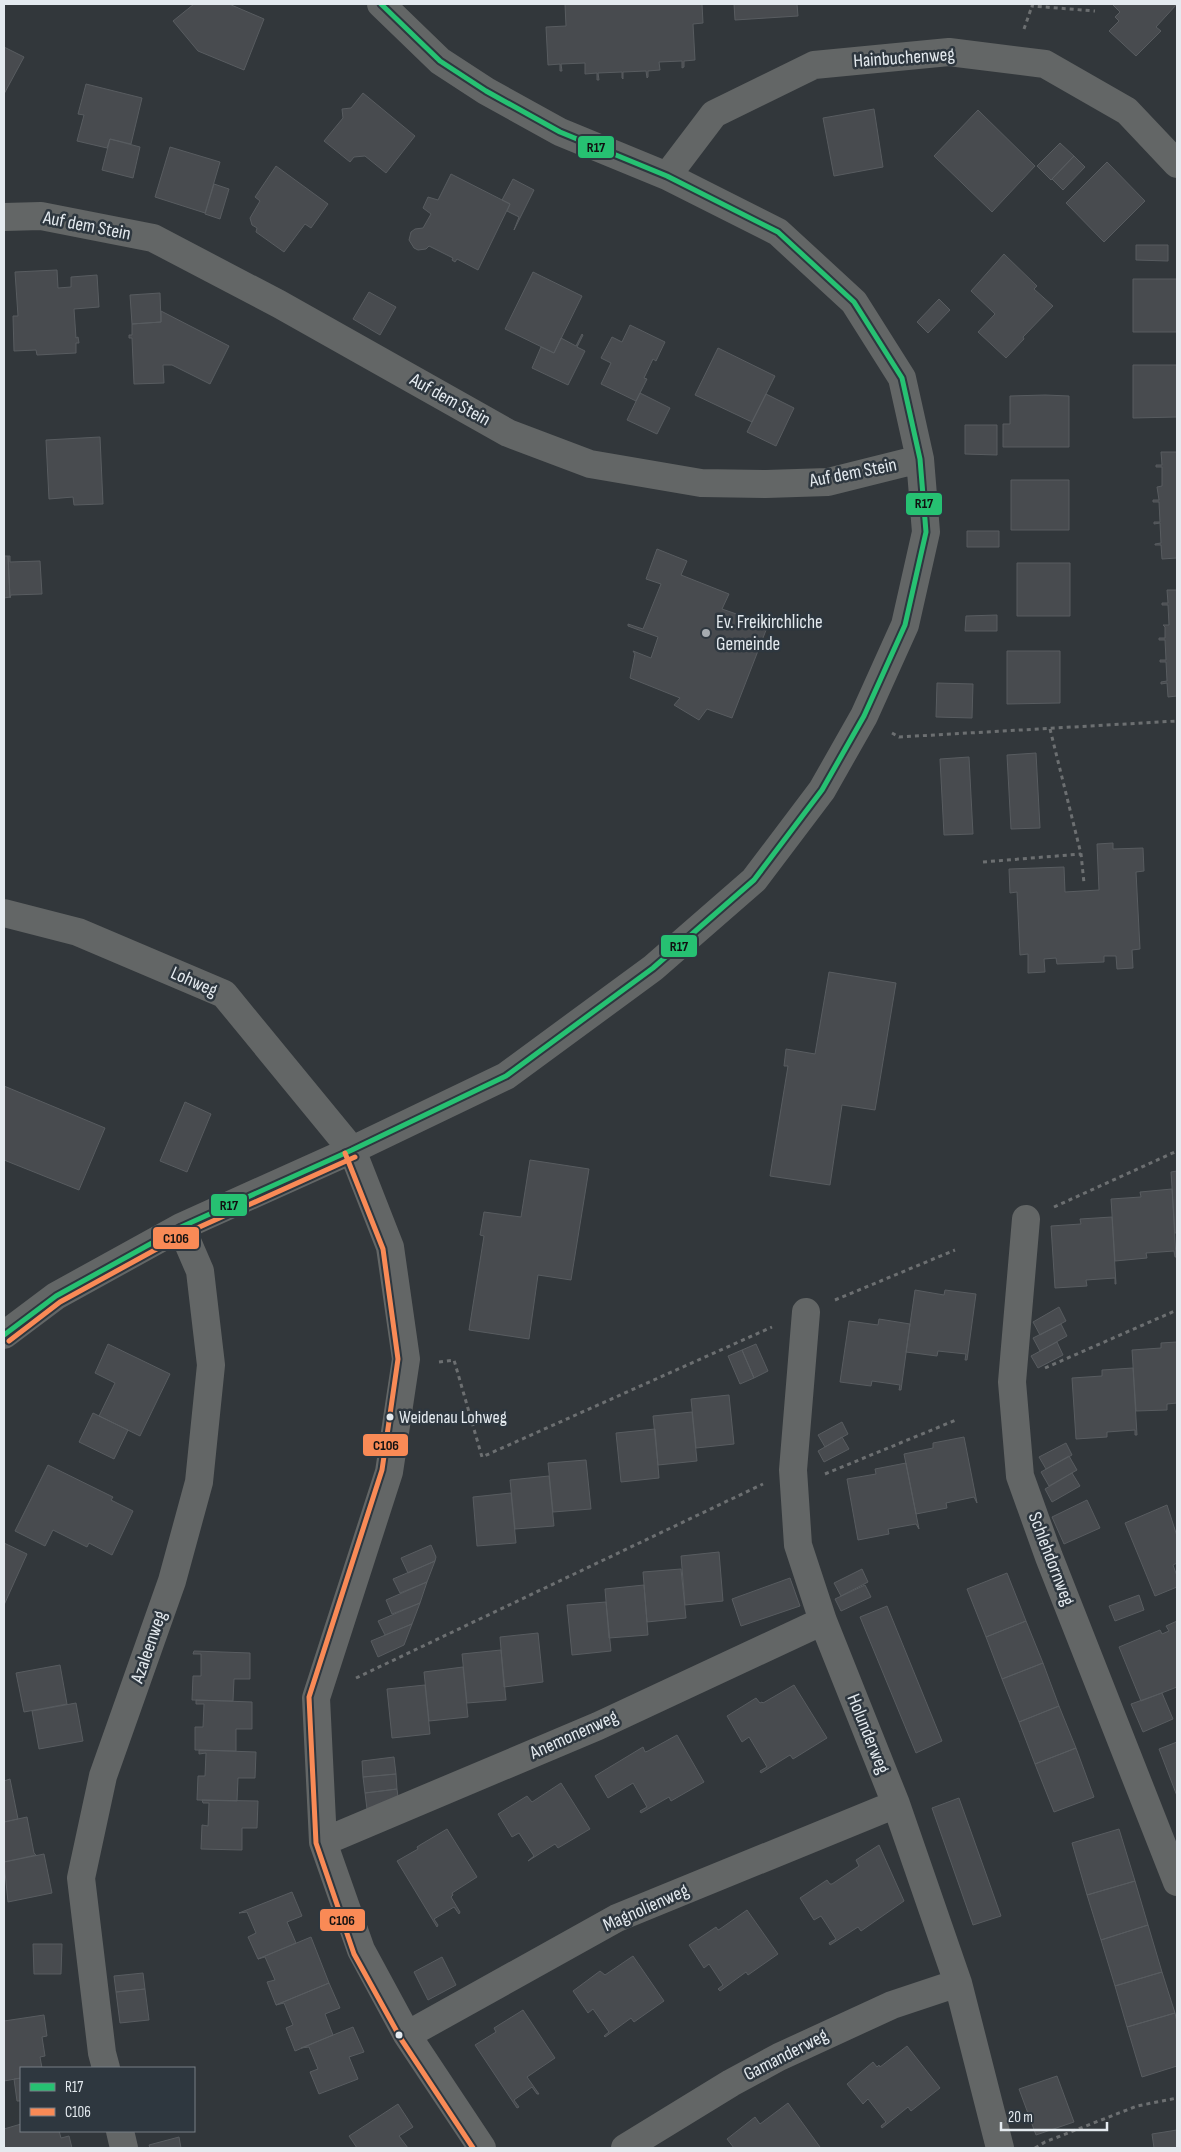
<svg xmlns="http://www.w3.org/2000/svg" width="1181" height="2152" font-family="'Sofia Sans Condensed',sans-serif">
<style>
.building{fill:#484b4f;stroke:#585c60}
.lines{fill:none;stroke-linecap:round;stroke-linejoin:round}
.path{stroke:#6c6f71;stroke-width:3;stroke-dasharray:4 4;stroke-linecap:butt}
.minor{stroke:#636666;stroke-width:28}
.bus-1-casing{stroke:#2e373f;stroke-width:9}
.bus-2-casing{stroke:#2e373f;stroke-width:9}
.bus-1{stroke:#26c172;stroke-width:5}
.bus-2{stroke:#f98a56;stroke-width:5}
.poi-dot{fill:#a6abb0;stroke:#2e373f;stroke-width:2}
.bus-dot{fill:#e4eaef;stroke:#2e373f;stroke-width:2}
.labels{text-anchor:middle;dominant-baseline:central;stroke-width:5;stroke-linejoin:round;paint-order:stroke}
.bus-label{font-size:18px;fill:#e4eaef;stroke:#2e373f;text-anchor:start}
.street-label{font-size:19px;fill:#e4eaef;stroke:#2e373f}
.poi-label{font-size:19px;fill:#e4eaef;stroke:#2e373f;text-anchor:start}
.line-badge{stroke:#2e373f;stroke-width:2}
.pale-badge-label{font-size:14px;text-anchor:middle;font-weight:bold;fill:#111}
</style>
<rect width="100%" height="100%" fill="#32373b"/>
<!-- building -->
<path class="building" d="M194,4h35l35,15 -20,51 -46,-19 -25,-30z
M565,4h137l1,19 -10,1 2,36 -11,1v6l-2,1v-7l-23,1 1,8 -12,1v6l-1,1 -1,-7 -23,1v7l-1,-1v-6l-24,1 1,7h-2v-7l-12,1v-11l-24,1 1,7h-2v-7l-12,1 -2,-38 20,-1z
M734,4h63l1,12 -63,4z
M1112,4h65l-21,23 5,4 -25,25 -27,-25 10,-10 -4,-4 5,-5z
M4,47l20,10 -20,37z
M86,84l56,14 -11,46 -21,-5 -3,9 -30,-7 7,-26 -6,-1z
M363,93l52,43 -29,37 -21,-17 -11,1 -4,5 -26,-21 19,-23 -1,-9 9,-1z
M874,109l9,58 -49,9 -11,-58z
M978,110l57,56 -43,46 -58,-56z
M110,139l30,8 -7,31 -31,-8z
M1060,143l14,13 -23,24 -14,-14z
M170,147l50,15 -15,51 -50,-16z
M1074,156l11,11 -22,23 -11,-11z
M1107,162l38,39 -41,41 -38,-39z
M276,166l52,38 -17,24 -6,-4 -21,28 -28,-20 1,-4 -5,-3 -2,-7 10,-17 -5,-4z
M451,174l59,30 -32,66 -21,-11 -2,3 -3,-2 1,-2 -24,-12 -3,3 -8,1 -4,-2 -5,-8 2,-8 4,-3 8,-1 8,-14 -8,-6 5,-11 10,3z
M513,179l21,11 -20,40 5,-13 -12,-6 3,-7 -8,-4z
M214,184l15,5 -9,30 -15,-5z
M1136,245h32v16l-32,-1z
M1004,254l33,32 -3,3 19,17 -30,31 1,2 -18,19 -28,-26 17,-18 -24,-23z
M57,270l1,18 13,-1v-10l26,-2 2,32 -25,2 2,29 2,-1 1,6h-3v10l-39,2 -1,-5 -22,1 -1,-35h5l-3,-44z
M533,272l49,24 -28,57 -49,-24z
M1133,279h44v53h-44z
M369,292l27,15 -16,28 -27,-16z
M160,293l1,29 -29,2 -2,-29z
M939,299l11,11 -22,23 -11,-11z
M161,311l68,35 -19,38 -38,-19h-9l1,18 -30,1 -2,-46h-3v-3h3v-11l29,-2z
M630,325l35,17 -9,19 -3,-2 -9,19 3,1 -11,22 -35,-17 10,-21 -10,-5 11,-21 10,5z
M582,334l1,1 -6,12 8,4 -17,34 -36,-17 9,-21 13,6 7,-15 15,8z
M718,348l57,28 -23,46 -57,-27z
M1133,365h44v52l-44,1z
M640,393l30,15 -13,26 -30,-14z
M766,394l28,14 -18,38 -29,-14z
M1045,395l24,1v51h-66v-23h7v-28z
M965,425h32v30l-32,-1z
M100,437l3,67 -29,1 -1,-8 -24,2 -3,-59z
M1161,452h16v106l-15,1 -1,-14h-6v-1l6,-1 -1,-20 -6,1v-2h6l-1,-20h-6v-2h6l-2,-13 5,-1v-19h-6v-2h6z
M1011,480h58v50h-58z
M967,531h32v16h-32z
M657,549l30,12 -6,14 48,19 -7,15 46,16 -36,93 -25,-9 -8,11 -25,-15 6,-7 -50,-20 5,-24 -2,-3 18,7 7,-21 -30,-11v-2l15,5 18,-45 -15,-5z
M4,556h4l2,41 -6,1z
M8,556h2v6l30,-1 2,33 -31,1 -1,3z
M1017,563h53v53h-53z
M1167,590h10v106l-9,1 -1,-14 -6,1v-2l6,-1 -1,-19h-6v-2h6l-1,-20h-6v-2h6v-11l-2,-2h6l-1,-20h-6v-2h6z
M997,615v16h-32l1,-15z
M1007,651h53v52l-53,1z
M937,683l36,1 -1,34 -36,-1z
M1036,753l4,75 -29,1 -4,-74z
M969,757l4,77 -29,1 -4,-76z
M1113,843v6l30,-1 1,23 -8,1 4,77 -8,1 1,18 -16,1 -1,-13h-12v6l-47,2 -1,-6 -12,1 1,13 -17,1v-19l-8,1 -3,-63 -7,1 -1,-24 55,-2 1,25 34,-2 -2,-46z
M829,972l67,11 -21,127 -33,-5 -12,80 -60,-9 18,-110h-4l2,-17 29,5z
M4,1086l101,42 -26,62 -75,-30z
M185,1102l26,12 -24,58 -27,-11z
M530,1160l59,9 -18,111 -33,-5 -9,64 -60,-9 15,-94 -4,-1 4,-23 37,5z
M1177,1171v62h-2l-4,-61z
M1172,1189l4,68h-1l-1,-6 -28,2 1,5 -32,3 -4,-62 30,-2 -1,-5z
M1112,1217l4,67h-1v-6l-29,2 1,6 -32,2 -4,-62 30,-2 -1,-5z
M915,1290l29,5 1,-5 31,4 -9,66h-2l1,-6 -28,-3 -1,5 -31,-4z
M1059,1307l7,14 -26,14 -7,-13z
M879,1319l31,5 -9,66h-2l1,-5 -28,-4 -1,5 -31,-4 9,-61 29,4z
M1061,1324l6,12 -27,15 -7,-13z
M1057,1342l6,13 -25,13 -7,-12z
M1177,1342v61l-10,1v6l-31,1 -4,-61 29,-2v-5z
M108,1344l62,30 -30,62 -41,-20 16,-33 -20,-10z
M756,1344l12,27 -14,7 -12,-28z
M742,1350l12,28 -14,6 -12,-28z
M1133,1368l4,67h-2v-5l-28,2v5l-31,2 -4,-61 30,-2v-6z
M729,1395l5,49 -38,4 -5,-49z
M692,1412l5,49 -39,4 -5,-49z
M93,1413l35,17 -14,29 -35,-17z
M842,1422l6,12 -23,13 -7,-12z
M655,1429l4,49 -38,4 -5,-49z
M842,1437l7,12 -25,13 -6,-11z
M964,1437l13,66 -3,-6 -28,6 1,5 -31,6 -12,-60 29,-6v-5z
M1066,1443l6,12 -26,14 -7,-12z
M1069,1456l8,14 -28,16 -8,-14z
M586,1460l5,49 -38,3 -5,-49z
M906,1463l13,66 -3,-5 -28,5 1,5 -31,6 -11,-61 29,-5 -1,-5z
M48,1465l65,32 -2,3 22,11 -21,44 -23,-12 -2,4 -34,-17 -8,16 -30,-15z
M1072,1473l8,13 -28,16 -7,-13z
M549,1476l5,50 -39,3 -5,-49z
M511,1493l5,50 -39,3 -4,-49z
M1087,1500l13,28 -36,16 -12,-27z
M1167,1505l10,31v27l-4,2 4,11v11l-22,9 -30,-73z
M4,1543l23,11 -23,51z
M431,1545l5,12 -1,4 -27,12 -7,-15z
M719,1552l4,49 -38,4 -4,-49z
M435,1561l-8,21 -27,11 -7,-14z
M681,1569l5,49 -39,4 -4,-50z
M862,1569l6,13 -27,14 -7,-13z
M1007,1573l19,48 -40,16 -19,-48z
M790,1578l10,28 -59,20 -9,-27z
M427,1582l-7,21 -28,11 -6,-14z
M644,1585l4,50 -39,3 -4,-49z
M865,1585l6,12 -30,14 -6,-12z
M1139,1595l5,15 -29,11 -6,-15z
M606,1602l5,49 -39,4 -5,-50z
M420,1603l-8,21 -27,11 -7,-14z
M887,1606l55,135 -26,12 -56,-136z
M1026,1621l17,42 -41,16 -16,-42z
M1177,1621v66l-36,14 -22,-54 41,-17 2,4 7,-3 -3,-5z
M412,1624l-8,21 -26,12 -7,-16z
M538,1633l5,49 -39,5 -4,-50z
M501,1650l5,50 -39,3 -5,-49z
M194,1651l56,2v26h-16l-1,22 -41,-1 1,-24h8v-22h-8z
M1043,1663l16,43 -40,16 -17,-43z
M60,1665l7,39 -43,8 -8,-39z
M463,1667l5,50 -39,4 -5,-49z
M425,1685l5,49 -38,4 -5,-49z
M794,1685l33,53 -34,21 -3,-4 -29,18 -1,-2 7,-4 -18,-30 -7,5 -15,-26 29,-18 4,5 2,-1 1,1z
M1162,1693l11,26 -30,13 -12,-28z
M196,1700l56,2v27h-16v22l-41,-1v-23h8l1,-23h-8z
M76,1703l7,38 -44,8 -7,-38z
M1059,1706l17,42 -41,16 -16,-42z
M677,1735l27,47 -33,19 -2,-4 -28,16 -1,-2 7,-4 -14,-24 -25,15 -13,-22 48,-29 2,5 3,-1z
M1177,1742v54l-18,-47z
M1076,1748l18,49 -40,15 -19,-48z
M199,1750l57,2 -1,26h-17l-1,23 -40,-1 1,-24h7l1,-23 -7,1z
M394,1757l2,17 -33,3 -1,-16z
M396,1774l1,15 -32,4 -2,-16z
M10,1779l8,40 -14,3v-41z
M561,1783l29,46 -32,19 -3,-4 -27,17 6,-5 -15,-23 -7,4 -14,-23 29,-18 5,6z
M397,1789l2,16 -32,4 -2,-16z
M959,1798l42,118 -28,9 -41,-117z
M202,1800l56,1 -1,27h-15v22l-41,-1 1,-24 6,1 1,-23h-6z
M27,1817l7,36 2,2 -32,7v-40z
M447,1829l30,48 -25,16 1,2 -2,2 9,15 -1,2 -5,-7 -20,12 4,6 -1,2 -40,-66 21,-12 -1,-2 3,-2z
M1119,1829l16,52 -48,14 -15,-52z
M879,1845l25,56 -43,30 -3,-4 -28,18 -1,-2 7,-4 -15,-23 -7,4 -14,-22 27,-18 3,4h2l27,-18 -3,-6z
M44,1854l8,39 -44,9 -4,-40z
M1135,1881l13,44 -47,15 -14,-45z
M292,1892l10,24 -15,6 9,21 -38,16 -10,-22 8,-4 -9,-21 -8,1z
M747,1910l31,44 -30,21 -2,-3 -26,19 -2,-2 5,-4 -14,-21 -5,4 -15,-23 27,-18 2,3 2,-1z
M1148,1925l14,47 -47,14 -14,-46z
M311,1937l18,46 -53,22 -9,-23 8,-2 -10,-23 -7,2z
M33,1944h29l-1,30h-27z
M633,1956l31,45 -30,21 -3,-4 -26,19 -1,-1 5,-4 -16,-23 -5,4 -15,-22 27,-20 5,4z
M442,1957l14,28 -28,15 -14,-28z
M1162,1972l13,41 -48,14 -12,-41z
M143,1973l2,16 -29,3 -2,-16z
M329,1983l11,25 -15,6 8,21 -38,16 -9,-23 7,-3 -9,-22 -8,2z
M145,1989l4,31 -29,3 -4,-31z
M523,2010l32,48 -28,19 12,17h-2l-5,-7 -18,13 5,7 -2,1 -42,-63 21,-13 -2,-4z
M1175,2013l2,9v44l-35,11 -15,-50z
M44,2015l3,21 -5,1 3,19 -5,1 2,11h-21v10l-17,3v-60z
M353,2027l11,25 -15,5 9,22 -39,15 -9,-22 8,-3 -9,-22 -8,1z
M907,2046l33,42 -29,23 -3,-4 -26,21 -1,-2 5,-4 -18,-23 -5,5 -16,-20 26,-22 4,5 2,-2 1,2z
M1057,2076l17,46 -38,13 -17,-46z
M21,2078v23h-4l-3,-22z
M788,2103l32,44 -3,1h-83l-7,-9 28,-22 5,7z
M398,2104l15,23 -14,9 9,12h-51l-8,-12z
M21,2124v7h38l2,7 8,-2 3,12h-68v-19z
M1177,2130v18h-23l-2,-14z
M179,2137l2,11h-31l-1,-3z"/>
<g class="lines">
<!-- path -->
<path class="path" d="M1033,4l-1,2 63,5
M1024,29l8,-23
M1050,729l31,125 3,29
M892,733l7,4 278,-16
M983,862l98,-8
M1054,1207l123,-56
M835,1300l120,-50
M439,1362l15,-2 28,97 290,-130
M1045,1368l132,-58
M825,1474l131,-54
M356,1678l407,-194
M1035,2148l10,-6 92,-36 40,-8"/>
<!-- minor -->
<path class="minor" d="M667,176l47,-62 100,-49 135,-13 96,12 82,47 50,53
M4,217l37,-1 112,22 126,66 229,129 82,31 111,19 65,1 62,-2 92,-23
M4,913l74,19 146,62 128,156 38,97 16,112 -17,113 -73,226 7,144 38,108 46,85 75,113
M1026,1219l-14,163 8,94 29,81 128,325
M806,1312l-13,158 5,75 25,76 73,183 62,179 42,165
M4,1335l52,-39 125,-69 171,-77 154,-74 147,-108 101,-88 68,-90 42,-74 41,-91 21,-93 -6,-73 -18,-81 -48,-76 -76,-70 -111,-56 -107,-44 -74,-41 -46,-30 -59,-57
M323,1842l275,-116 225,-105
M407,2035l210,-117 279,-114
M106,2068l-4,-15 -21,-175 22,-102 69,-195 27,-99 12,-117 -11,-94 -19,-44
M120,2131l4,17
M625,2148l106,-65 48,-26 113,-52 66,-22"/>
<defs>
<path id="bus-1" d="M4,1335l52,-39 125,-69 171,-77 154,-74 147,-108 101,-88 68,-90 42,-74 41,-91 21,-93 -6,-73 -18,-81 -48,-76 -76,-70 -111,-56 -107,-44 -74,-41 -46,-30 -59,-57"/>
<path id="bus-2" d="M345,1153l38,96 15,110 -16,111 -73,227 7,146 38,111 47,85 72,109
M9,1341l51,-39 124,-68 171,-77"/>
</defs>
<!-- bus-1 casing -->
<use href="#bus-1" class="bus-1-casing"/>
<!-- bus-2 casing -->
<use href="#bus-2" class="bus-2-casing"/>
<!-- bus-1 -->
<use href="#bus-1" class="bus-1"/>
<!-- bus-2 -->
<use href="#bus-2" class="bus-2"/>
</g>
<!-- markers -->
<circle class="poi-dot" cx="706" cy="633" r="5"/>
<g class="bus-dot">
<circle cx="390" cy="1417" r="4.5"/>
<circle cx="399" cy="2035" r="4.5"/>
</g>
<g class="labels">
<!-- bus labels -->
<g class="bus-label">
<text x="399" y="1417">Weidenau Lohweg</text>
</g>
<!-- street labels -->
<g class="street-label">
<text transform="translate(904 58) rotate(-4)">Hainbuchenweg</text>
<text transform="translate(87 226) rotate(11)">Auf dem Stein</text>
<text transform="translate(450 400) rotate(29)">Auf dem Stein</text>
<text transform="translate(853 473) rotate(-11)">Auf dem Stein</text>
<text transform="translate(194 982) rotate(24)">Lohweg</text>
<text transform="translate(1051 1559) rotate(69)">Schlehdornweg</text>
<text transform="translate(149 1647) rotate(-71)">Azaleenweg</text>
<text transform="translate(868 1734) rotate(68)">Holunderweg</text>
<text transform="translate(574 1735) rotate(-24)">Anemonenweg</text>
<text transform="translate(646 1908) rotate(-24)">Magnolienweg</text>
<text transform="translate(786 2055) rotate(-27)">Gamanderweg</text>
</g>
<!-- poi labels -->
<g class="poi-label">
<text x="716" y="622">Ev. Freikirchliche<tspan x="716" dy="22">Gemeinde</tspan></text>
</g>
</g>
<g class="line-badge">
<rect x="577" y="135" width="38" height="24" rx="5" fill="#26c172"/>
<rect x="905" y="492" width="38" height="24" rx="5" fill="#26c172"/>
<rect x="660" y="934" width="38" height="24" rx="5" fill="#26c172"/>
<rect x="210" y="1193" width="38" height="24" rx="5" fill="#26c172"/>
<rect x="152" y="1226" width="48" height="24" rx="5" fill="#f98a56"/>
<rect x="362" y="1433" width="47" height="24" rx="5" fill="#f98a56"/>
<rect x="319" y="1908" width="47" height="24" rx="5" fill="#f98a56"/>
</g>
<g class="pale-badge-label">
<text x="596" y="152">R17</text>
<text x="924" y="508">R17</text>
<text x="679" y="951">R17</text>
<text x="229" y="1210">R17</text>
<text x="176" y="1243">C106</text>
<text x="386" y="1450">C106</text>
<text x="342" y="1925">C106</text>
</g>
<!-- border -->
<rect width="1181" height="2152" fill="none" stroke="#e4eaef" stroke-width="10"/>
<!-- legend -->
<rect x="20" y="2067" width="175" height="65" fill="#2e373f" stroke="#777f85"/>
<rect x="30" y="2083" width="25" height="8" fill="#26c172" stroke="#777f85"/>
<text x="65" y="2092" font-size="15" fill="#e4eaef">R17</text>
<rect x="30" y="2108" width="25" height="8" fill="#f98a56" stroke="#777f85"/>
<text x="65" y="2117" font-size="15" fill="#e4eaef">C106</text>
<!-- scale -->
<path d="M1001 2122v8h106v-8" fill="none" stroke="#e4eaef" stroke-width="2.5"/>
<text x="1008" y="2122" font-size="15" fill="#e4eaef" stroke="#2e373f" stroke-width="4" paint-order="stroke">20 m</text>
</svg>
